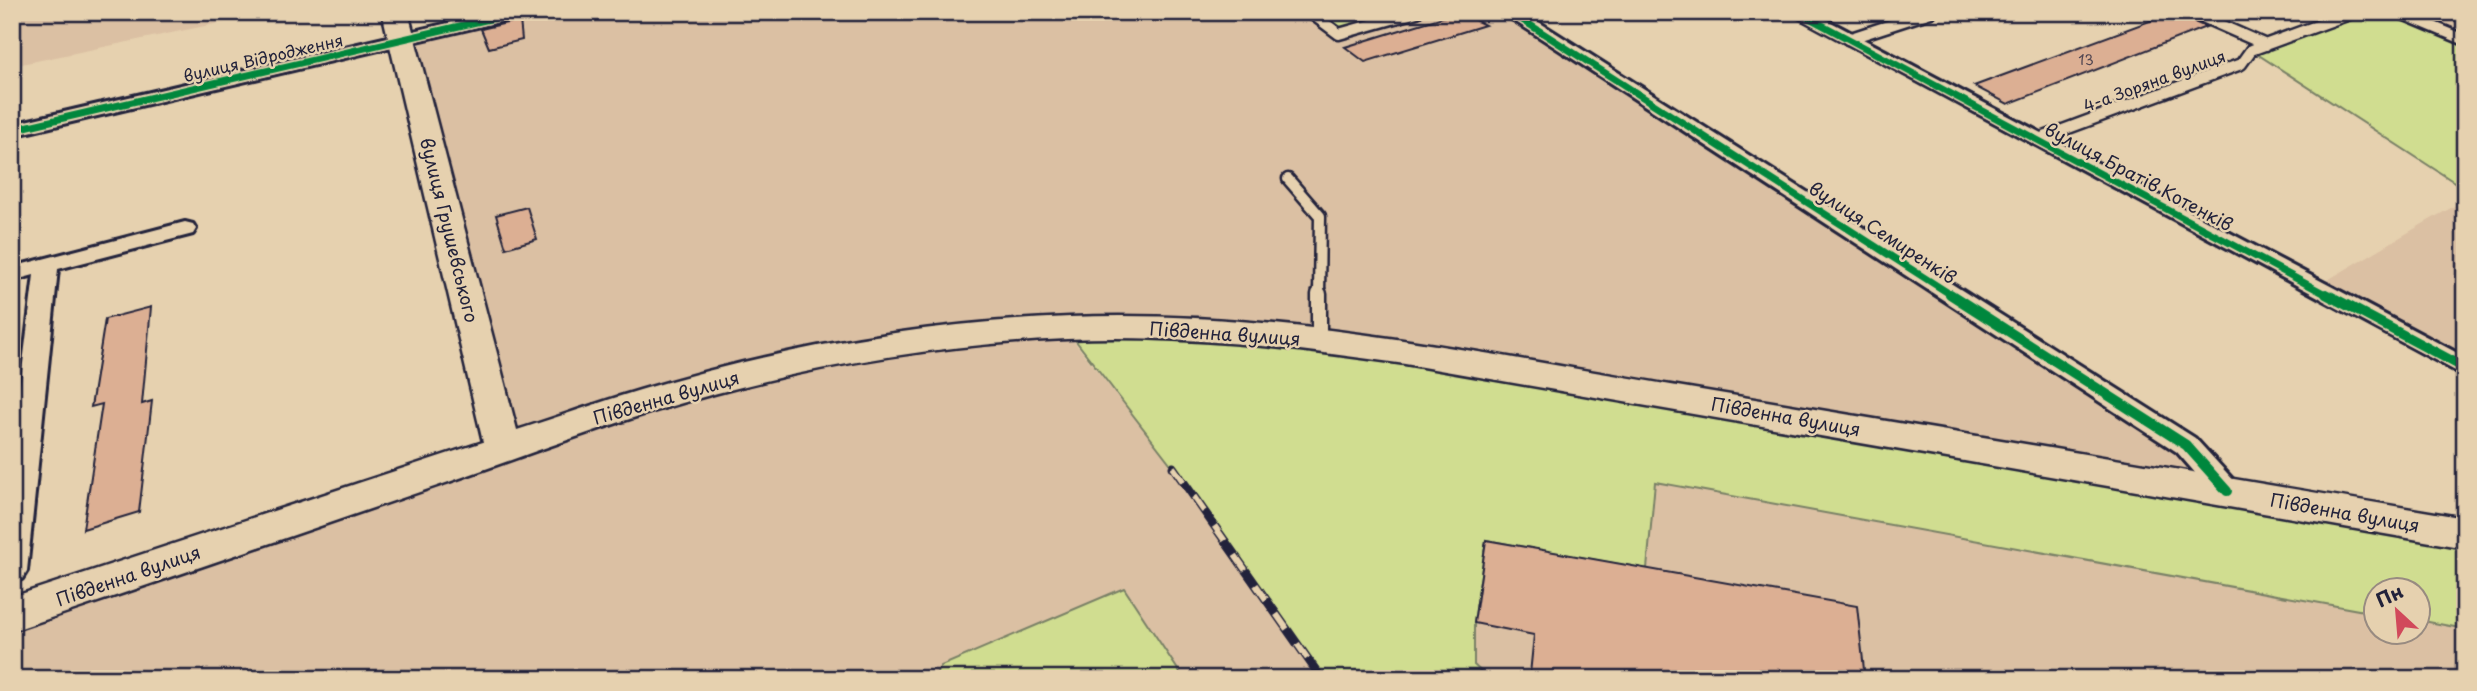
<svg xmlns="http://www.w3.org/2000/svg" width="2477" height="691" font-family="'Playpen Sans',sans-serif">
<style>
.built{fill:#dbc0a3}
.green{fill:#d0dd90;stroke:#798066;stroke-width:2}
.building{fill:#dcaf93;stroke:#22223b;stroke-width:2}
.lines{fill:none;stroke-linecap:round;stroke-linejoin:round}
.lane-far1-casing{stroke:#22223b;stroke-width:15}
.lane-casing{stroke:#22223b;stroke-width:19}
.street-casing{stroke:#22223b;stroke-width:6}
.secondary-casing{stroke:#22223b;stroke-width:5}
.lane-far1{stroke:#e6d1af;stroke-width:10}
.lane{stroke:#e6d1af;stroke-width:14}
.street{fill:#e6d1af;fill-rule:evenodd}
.secondary{fill:#e6d1af;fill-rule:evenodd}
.rail-casing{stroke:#22223b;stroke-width:9}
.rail{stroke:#e6d1af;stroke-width:6;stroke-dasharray:18;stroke-linecap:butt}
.cycleway-far1-casing{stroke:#e6d1af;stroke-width:10}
.cycleway-casing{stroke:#e6d1af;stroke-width:14}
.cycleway-far1{stroke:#00873e;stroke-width:7}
.cycleway{stroke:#00873e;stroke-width:10}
.labels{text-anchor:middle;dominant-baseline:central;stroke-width:5;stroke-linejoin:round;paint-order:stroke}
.number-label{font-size:14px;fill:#504551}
.far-street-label{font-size:16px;fill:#22223b;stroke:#e6d1af}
.street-label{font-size:18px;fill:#22223b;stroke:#e6d1af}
</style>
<rect width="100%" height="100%" fill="#e6d1af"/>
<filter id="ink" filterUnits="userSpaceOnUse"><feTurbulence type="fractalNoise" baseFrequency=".0143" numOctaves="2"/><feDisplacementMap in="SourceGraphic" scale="14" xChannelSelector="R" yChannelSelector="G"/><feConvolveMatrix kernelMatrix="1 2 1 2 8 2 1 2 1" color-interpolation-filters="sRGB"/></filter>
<g filter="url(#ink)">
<!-- built -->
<path class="built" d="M12,12h251v2l-251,52z
M520,12h990l676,433 41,46 -1163,-162 109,138 149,212h-1310v-65l491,-166 -100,-409z
M2404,12h61v27z
M2465,200v168l-151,-80 112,-66z
M1654,482l721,131 1,19h42v-12l47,9v50h-976l-15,-14v-42l12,-83 160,29z"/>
<!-- green -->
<path class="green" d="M1314,12h103l-78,22z
M2355,12h49l61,27v150l-214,-139z
M1066,328h141l1258,205v96l-47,-9v-30h-42l-1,23 -720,-131 -8,87 -161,-29 -12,83v42l15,14h-167l-149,-212z
M1124,588l60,91h-251l8,-13z"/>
<!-- building -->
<path class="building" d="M1459,12l26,13 -120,37 -20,-15z
M2174,12h9l4,7 19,8 -198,77 -34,-18z
M520,20l2,20 -33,8 -8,-19z
M527,207l10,32 -31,9 -10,-33z
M151,307l-9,97 10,-3 -13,111 -56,17 19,-125 -11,3 14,-88z
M1486,540l371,66 8,73h-308l-27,-5 4,-39 -60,-12z"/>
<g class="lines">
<defs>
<path id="lane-far1" d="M2191,12l75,33
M2398,12l67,28
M1311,13l28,21 78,-22
M1848,39l83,-27
M2036,140l205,-76 10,-14 104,-38
M1288,179l32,37 -1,80"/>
<path id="lane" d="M1319,340v-46"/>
<path id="street" d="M496,12h33l-9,5 -508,119v-12z
M1501,12h22l672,426 42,46 4,7 -4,7 -10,3 -10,-3 -40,-46z
M1789,12h23l653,345v19z
M185,222l8,2 3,5 -3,5 -135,35 -31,302 -5,8 -10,3v-130l22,-177 -22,6v-14z"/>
<path id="secondary" d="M382,12h26l109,418c41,-13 82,-28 123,-40 138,-42 286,-68 430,-73 203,-8 402,35 601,68 265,44 529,88 794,133v30l-1060,-184c-112,-16 -224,-30 -338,-25 -136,6 -275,30 -405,70 -74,22 -146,50 -219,75 -144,49 -287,99 -431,147v-34l471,-155z"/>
</defs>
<!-- lane-far1 casing -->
<use href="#lane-far1" class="lane-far1-casing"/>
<!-- lane casing -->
<use href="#lane" class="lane-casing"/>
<!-- street casing -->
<use href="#street" class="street-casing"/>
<!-- secondary casing -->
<use href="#secondary" class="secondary-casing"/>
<!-- lane-far1 -->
<use href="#lane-far1" class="lane-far1"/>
<!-- lane -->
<use href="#lane" class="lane"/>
<!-- street -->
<use href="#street" class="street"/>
<!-- secondary -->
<use href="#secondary" class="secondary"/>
<defs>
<path id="rail" d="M1173,467l149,212"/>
</defs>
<!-- rail casing -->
<use href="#rail" class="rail-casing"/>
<!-- rail -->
<use href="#rail" class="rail"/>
<defs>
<path id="cycleway-far1" d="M1510,12l443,284
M1798,12l531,284
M12,130l508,-118"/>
<path id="cycleway" d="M1950,294l236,151 41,46
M2326,294l139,74"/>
</defs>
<!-- cycleway-far1 casing -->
<use href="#cycleway-far1" class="cycleway-far1-casing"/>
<!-- cycleway casing -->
<use href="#cycleway" class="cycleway-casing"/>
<!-- cycleway-far1 -->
<use href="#cycleway-far1" class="cycleway-far1"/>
<!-- cycleway -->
<use href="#cycleway" class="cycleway"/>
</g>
</g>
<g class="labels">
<!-- number labels -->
<g class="number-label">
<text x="2086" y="59">13</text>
</g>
<!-- far-street labels -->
<g class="far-street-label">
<text transform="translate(263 57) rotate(-13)">вулиця Відродження</text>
<text transform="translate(2154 80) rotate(-20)">4-а Зоряна вулиця</text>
</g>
<!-- street labels -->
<g class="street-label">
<text transform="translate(2139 176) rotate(28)">вулиця Братів Котенків</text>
<text transform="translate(450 230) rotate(76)">вулиця Грушевського</text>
<text transform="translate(1883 232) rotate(33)">вулиця Семиренків</text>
<text transform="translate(1225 333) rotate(4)">Південна вулиця</text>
<text transform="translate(666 397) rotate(-16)">Південна вулиця</text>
<text transform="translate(1786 416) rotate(10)">Південна вулиця</text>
<text transform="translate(2345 512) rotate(10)">Південна вулиця</text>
<text transform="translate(128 575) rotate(-19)">Південна вулиця</text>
</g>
</g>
<!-- margin -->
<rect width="2477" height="691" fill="none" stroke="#e6d1af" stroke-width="42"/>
<rect x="21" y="21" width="2435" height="649" fill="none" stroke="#22223b" stroke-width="2.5" filter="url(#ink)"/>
<!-- north arrow -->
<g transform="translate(2397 611) rotate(334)"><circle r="33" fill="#e6d1af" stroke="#988b81" stroke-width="2"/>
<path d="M0-5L12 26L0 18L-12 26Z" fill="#d1495b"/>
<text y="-10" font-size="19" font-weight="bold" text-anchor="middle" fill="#22223b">Пн</text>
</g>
</svg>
